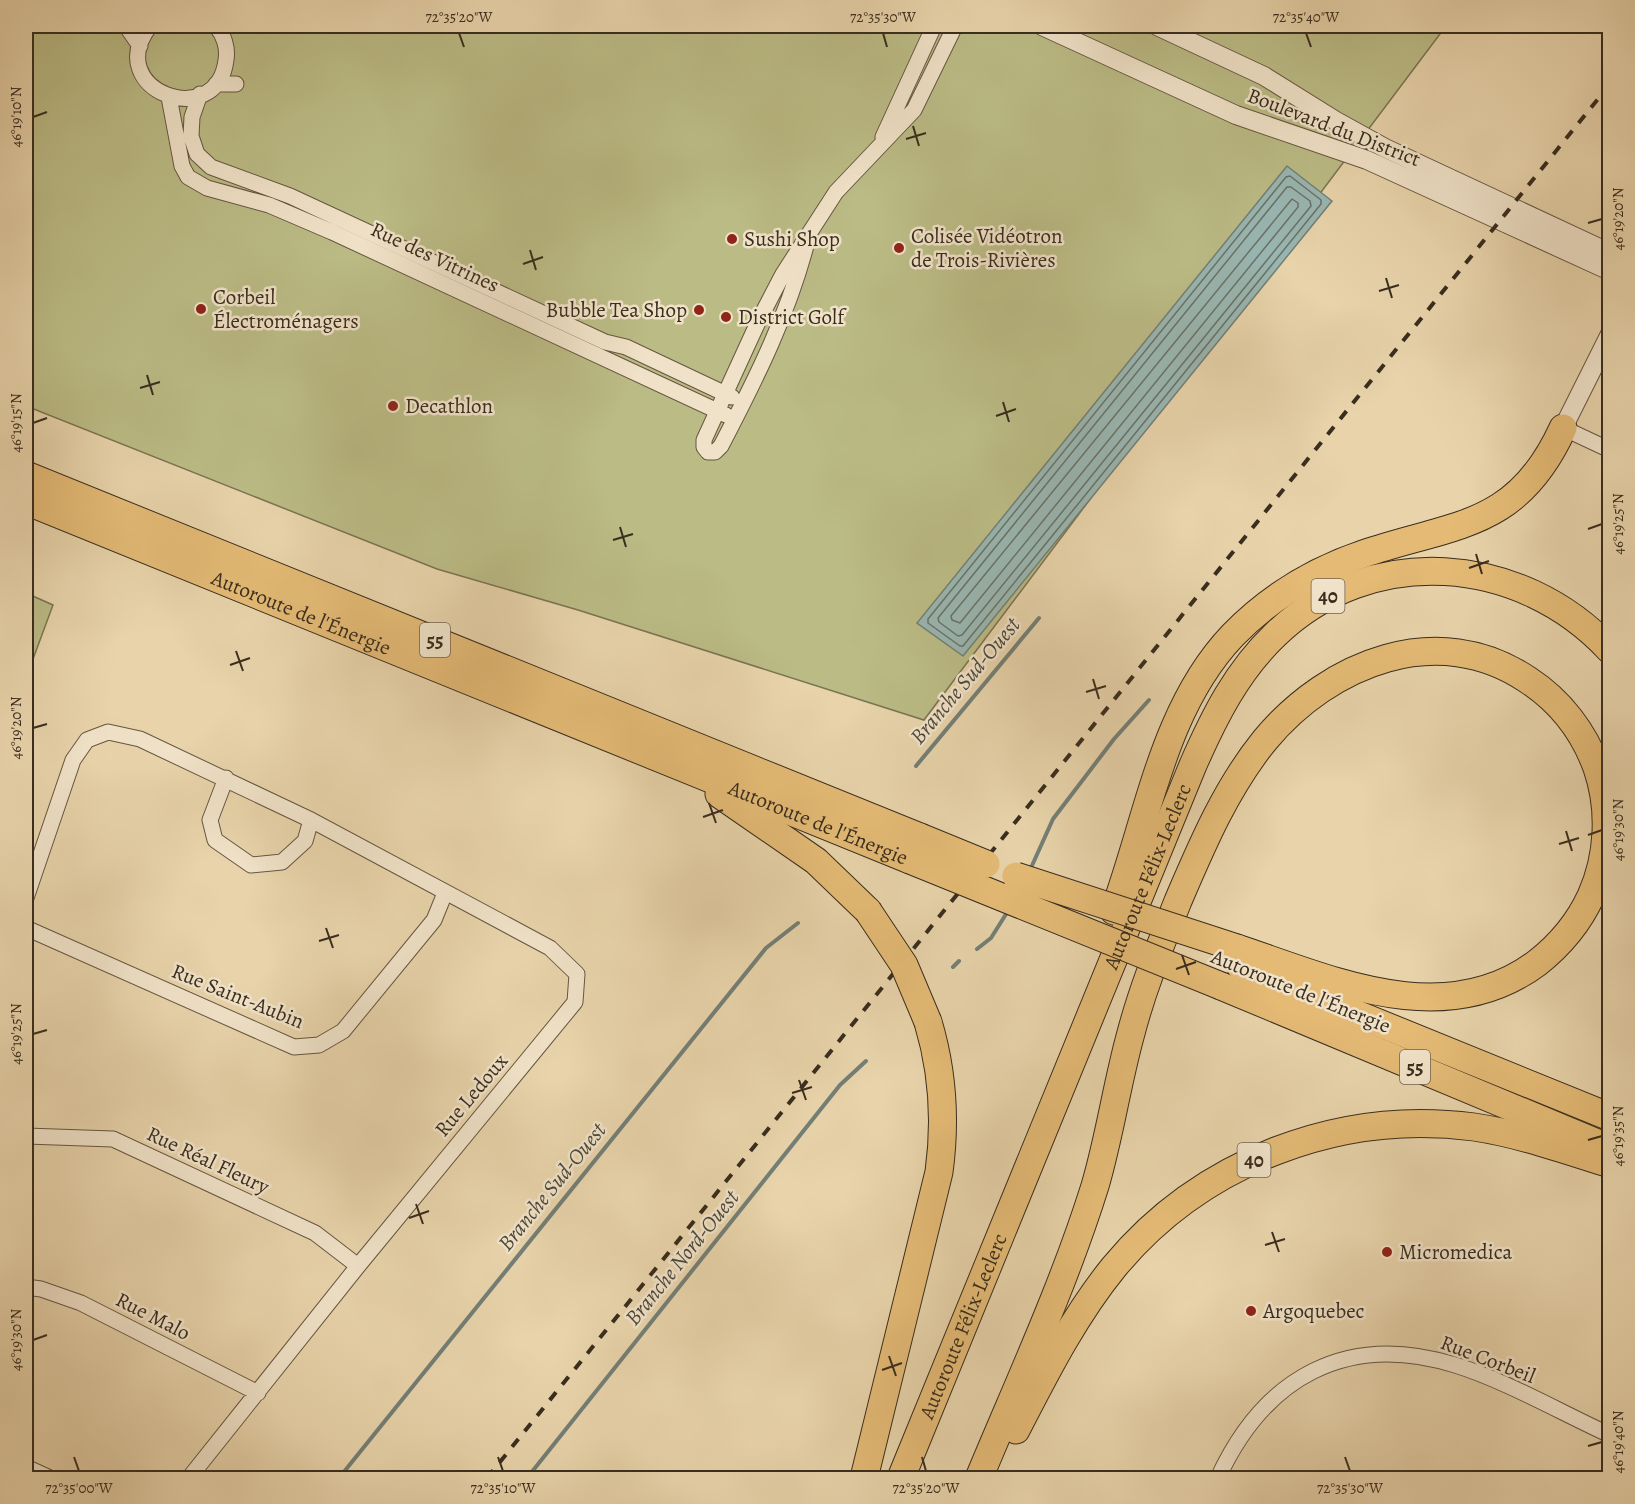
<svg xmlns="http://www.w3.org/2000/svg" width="1635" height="1504" font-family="Alegreya,serif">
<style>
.green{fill:#bbbb85;stroke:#7a7452;stroke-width:1.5}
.water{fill:#99b6b1;stroke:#737f76;stroke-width:1.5}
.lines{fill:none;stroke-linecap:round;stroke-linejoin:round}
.shore{stroke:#697268;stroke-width:1.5}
.stream{stroke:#737f76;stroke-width:4}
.minor-casing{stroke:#655641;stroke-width:17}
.tertiary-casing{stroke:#655641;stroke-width:20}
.motorway-casing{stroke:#392d1e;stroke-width:29}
.minor{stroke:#f0e2c8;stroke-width:15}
.tertiary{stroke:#f0e2c8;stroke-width:18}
.motorway{stroke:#e4ba75;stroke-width:27}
.rail{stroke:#392d1e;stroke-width:4;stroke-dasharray:10 10;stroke-linecap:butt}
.motorway-bridge-casing{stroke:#392d1e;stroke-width:29;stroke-linecap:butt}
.motorway-bridge{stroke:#e4ba75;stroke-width:27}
.ticks{fill:none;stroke:#392d1e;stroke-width:2}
.poi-dot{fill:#8f2418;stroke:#f0e2c8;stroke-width:2}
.labels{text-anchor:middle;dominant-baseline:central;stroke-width:5;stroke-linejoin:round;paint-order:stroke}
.shield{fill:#f0e2c8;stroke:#706351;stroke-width:1.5}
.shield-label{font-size:20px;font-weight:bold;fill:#392d1e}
.street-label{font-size:21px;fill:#392d1e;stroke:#f0e2c8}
.poi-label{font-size:21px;fill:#392d1e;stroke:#f0e2c8;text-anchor:start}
.water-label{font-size:22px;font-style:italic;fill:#4c483b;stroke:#f0e2c8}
.neatline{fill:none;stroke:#392d1e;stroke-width:2}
.ticks-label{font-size:15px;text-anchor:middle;fill:#392d1e}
</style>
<rect width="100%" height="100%" fill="#e8d3aa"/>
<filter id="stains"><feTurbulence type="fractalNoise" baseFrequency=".00333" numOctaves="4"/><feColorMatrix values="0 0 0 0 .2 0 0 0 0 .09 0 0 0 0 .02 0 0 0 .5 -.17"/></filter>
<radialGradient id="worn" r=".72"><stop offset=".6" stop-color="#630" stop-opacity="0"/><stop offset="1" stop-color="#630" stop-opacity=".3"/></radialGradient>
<!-- green -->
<path class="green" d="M26,26h1420l-522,694 -346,-110 -141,-41 -411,-163z
M26,593l27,12 -27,73z"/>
<!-- water -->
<path class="water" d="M1287,166l45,35 -369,455 -46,-33z"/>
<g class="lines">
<!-- shore -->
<path class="shore" d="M1290,176l31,24v4l-358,442h-3l-32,-23v-4l358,-442z
M1287,187h4l19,14 1,5 -349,429 -4,1 -19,-14 -1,-4z
M1292,199l6,4v4l-338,416 -8,-3 -1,-4z"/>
<!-- stream -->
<path class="stream" d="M916,766l123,-148
M1030,870l23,-51 61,-80 35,-39
M977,949l14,-11 17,-27
M953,967l6,-6
M339,1478l427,-530 32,-25
M527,1478l313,-393 26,-24"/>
<defs>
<path id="minor" d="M126,26l14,20
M150,26c-50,64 67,107 76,34 2,-12 -2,-25 -10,-34
M216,84h20
M200,94l-8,23 -1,19 6,18 14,13 79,29 315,146 21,5 106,50
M169,97l13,69 6,11 19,11 62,17 63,27 394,183
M883,137l51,-111
M808,238c-18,73 -52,141 -87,208l-6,6h-7l-4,-5v-7l55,-120 24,-46 53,-82 78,-82 41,-84
M1563,428l47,22
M226,778l-16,42 5,20 36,25 31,-3 23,-21 6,-21
M26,898l47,-138 14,-20 21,-8 32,7 171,81 239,128 27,26 -2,28 -217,264 -169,212
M26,928l268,119 25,-2 24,-14 91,-111 11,-27
M26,1136l87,3 202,94 43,33
M26,1287l15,2 40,14 177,90
M26,1467l24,11
M1218,1478c46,-100 128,-147 237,-113 49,15 107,48 155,70"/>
<path id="tertiary" d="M1042,26l194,89 131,45 243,111
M1157,26l107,50 72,45 49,27 225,105
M1563,428l47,-94"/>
<g id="motorway">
<path d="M26,475l894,362"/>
<path id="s1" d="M26,501l884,359"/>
<path d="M719,794l97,67 52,50"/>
<path d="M1114,911c34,-92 49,-203 119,-276 37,-38 80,-64 130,-81 92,-31 154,-25 200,-126"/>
<path d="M1241,967l369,150"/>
<path d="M1221,986l381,159"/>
<path d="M1016,1430c29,-56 58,-114 98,-163 87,-105 225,-158 360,-140 47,7 91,23 136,37"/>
<path d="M864,1478l75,-306c7,-51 4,-100 -11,-150"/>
<path id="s2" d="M901,1478l292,-713c21,-48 44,-94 82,-130 96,-93 246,-81 335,15"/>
<path d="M979,1478c40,-96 85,-193 116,-292 15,-51 22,-103 36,-153 12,-46 30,-89 47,-132 24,-56 48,-113 87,-161 64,-77 173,-121 263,-60 32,21 56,52 69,88 14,41 12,88 -6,128 -12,26 -31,49 -54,67 -92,69 -205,17 -300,-15"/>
</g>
</defs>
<!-- minor casing -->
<use href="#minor" class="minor-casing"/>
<!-- tertiary casing -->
<use href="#tertiary" class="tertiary-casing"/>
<!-- motorway casing -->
<use href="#motorway" class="motorway-casing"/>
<!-- minor -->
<use href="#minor" class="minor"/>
<!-- tertiary -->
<use href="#tertiary" class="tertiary"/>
<!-- motorway -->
<use href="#motorway" class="motorway"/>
<!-- rail -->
<path class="rail" d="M487,1478l1123,-1394"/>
<defs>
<path id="motorway-bridge" d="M920,837l66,27
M910,860l311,126
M1016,876l221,72
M868,911l36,54 24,57"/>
</defs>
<!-- motorway-bridge casing -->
<use href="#motorway-bridge" class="motorway-bridge-casing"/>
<!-- motorway-bridge -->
<use href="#motorway-bridge" class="motorway-bridge"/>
</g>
<!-- ticks -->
<path class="ticks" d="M459,33l5,14M883,33l4,14M1306,33l5,14M33,117l14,-5M913,126l6,20M906,139l20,-6M1588,223l14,-4M530,250l6,20M523,264l20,-7M1386,278l6,20M1379,291l20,-6M147,375l6,20M140,388l20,-6M1003,402l6,20M996,416l20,-7M33,423l14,-5M620,527l6,20M1588,529l14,-5M613,540l20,-6M1476,554l6,20M1469,568l20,-7M236,651l7,20M230,665l20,-7M1093,679l6,20M1086,692l20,-6M33,728l14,-4M709,803l7,20M703,817l20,-7M1566,831l6,20M1588,835l14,-5M1559,844l20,-6M326,928l7,20M319,941l20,-6M1182,955l7,20M1176,969l20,-7M33,1034l14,-4M799,1080l7,20M792,1093l20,-6M1588,1140l14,-4M416,1204l7,20M409,1218l20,-7M1272,1232l7,20M1265,1245l20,-6M33,1340l14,-5M889,1356l7,20M882,1370l20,-7M1588,1446l14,-4M74,1457l5,14M498,1457l5,14M922,1457l4,14M1345,1457l5,14"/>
<!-- markers -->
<g class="poi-dot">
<circle cx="732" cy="239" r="6"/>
<circle cx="899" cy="248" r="6"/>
<circle cx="201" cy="309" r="6"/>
<circle cx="699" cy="310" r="6"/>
<circle cx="726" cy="317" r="6"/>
<circle cx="393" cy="406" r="6"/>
<circle cx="1387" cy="1252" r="6"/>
<circle cx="1251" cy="1311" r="6"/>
</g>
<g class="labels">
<!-- shield labels -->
<g class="shield">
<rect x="1311.5" y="579" width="33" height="34" rx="4.5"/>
<rect x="420" y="623" width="30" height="34" rx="4.5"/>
<rect x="1400" y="1050" width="30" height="34" rx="4.5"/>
<rect x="1237.5" y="1143" width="33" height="34" rx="4.5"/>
</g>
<g class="shield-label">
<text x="1328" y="596">40</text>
<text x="435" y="640">55</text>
<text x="1415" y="1067">55</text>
<text x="1254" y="1160">40</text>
</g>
<!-- street labels -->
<g class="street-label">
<text transform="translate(1334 127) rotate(21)">Boulevard du District</text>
<text transform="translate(435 257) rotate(25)">Rue des Vitrines</text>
<text stroke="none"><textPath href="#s1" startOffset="297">Autoroute de l'Énergie</textPath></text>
<text stroke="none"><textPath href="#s1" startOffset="855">Autoroute de l'Énergie</textPath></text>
<text stroke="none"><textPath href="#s2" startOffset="650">Autoroute Félix-Leclerc</textPath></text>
<text transform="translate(1301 991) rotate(22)">Autoroute de l'Énergie</text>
<text transform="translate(238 996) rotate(22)">Rue Saint-Aubin</text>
<text transform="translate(471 1095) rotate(-50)">Rue Ledoux</text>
<text transform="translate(208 1160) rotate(25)">Rue Réal Fleury</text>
<text transform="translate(153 1316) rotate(27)">Rue Malo</text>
<text stroke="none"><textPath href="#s2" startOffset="164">Autoroute Félix-Leclerc</textPath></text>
<text transform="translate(1488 1359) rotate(21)">Rue Corbeil</text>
</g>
<!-- poi labels -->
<g class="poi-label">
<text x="911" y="236">Colisée Vidéotron<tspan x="911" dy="24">de Trois-Rivières</tspan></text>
<text x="744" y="239">Sushi Shop</text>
<text x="213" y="297">Corbeil<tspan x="213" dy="24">Électroménagers</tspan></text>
<text x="687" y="310" text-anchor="end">Bubble Tea Shop</text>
<text x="738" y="317">District Golf</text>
<text x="405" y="406">Decathlon</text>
<text x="1399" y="1252">Micromedica</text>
<text x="1263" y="1311">Argoquebec</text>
</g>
<!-- water labels -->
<g class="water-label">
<text transform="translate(965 681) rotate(-50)">Branche Sud-Ouest</text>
<text transform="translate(552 1187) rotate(-51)">Branche Sud-Ouest</text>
<text transform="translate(682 1258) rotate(-51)">Branche Nord-Ouest</text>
</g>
</g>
<!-- margin -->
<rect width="1635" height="1504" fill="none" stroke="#e8d3aa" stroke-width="66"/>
<rect x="33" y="33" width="1569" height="1438" class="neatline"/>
<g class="ticks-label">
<text x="459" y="22">72°35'20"W</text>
<text x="883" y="22">72°35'30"W</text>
<text x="1306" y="22">72°35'40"W</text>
<text transform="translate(16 117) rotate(-90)" y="5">46°19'10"N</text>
<text transform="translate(1618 219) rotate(-90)" y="5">46°19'20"N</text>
<text transform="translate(16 423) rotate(-90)" y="5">46°19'15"N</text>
<text transform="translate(1618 524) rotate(-90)" y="5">46°19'25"N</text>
<text transform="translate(16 728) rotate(-90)" y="5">46°19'20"N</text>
<text transform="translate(1618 830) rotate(-90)" y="5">46°19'30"N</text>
<text transform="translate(16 1034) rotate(-90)" y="5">46°19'25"N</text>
<text transform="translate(1618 1136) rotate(-90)" y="5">46°19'35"N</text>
<text transform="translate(16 1340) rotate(-90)" y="5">46°19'30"N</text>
<text transform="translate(1618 1442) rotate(-90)" y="5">46°19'40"N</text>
<text x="79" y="1493">72°35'00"W</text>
<text x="503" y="1493">72°35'10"W</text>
<text x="926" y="1493">72°35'20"W</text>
<text x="1350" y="1493">72°35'30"W</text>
</g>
<rect width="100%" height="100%" filter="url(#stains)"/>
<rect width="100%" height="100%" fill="url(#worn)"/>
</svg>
